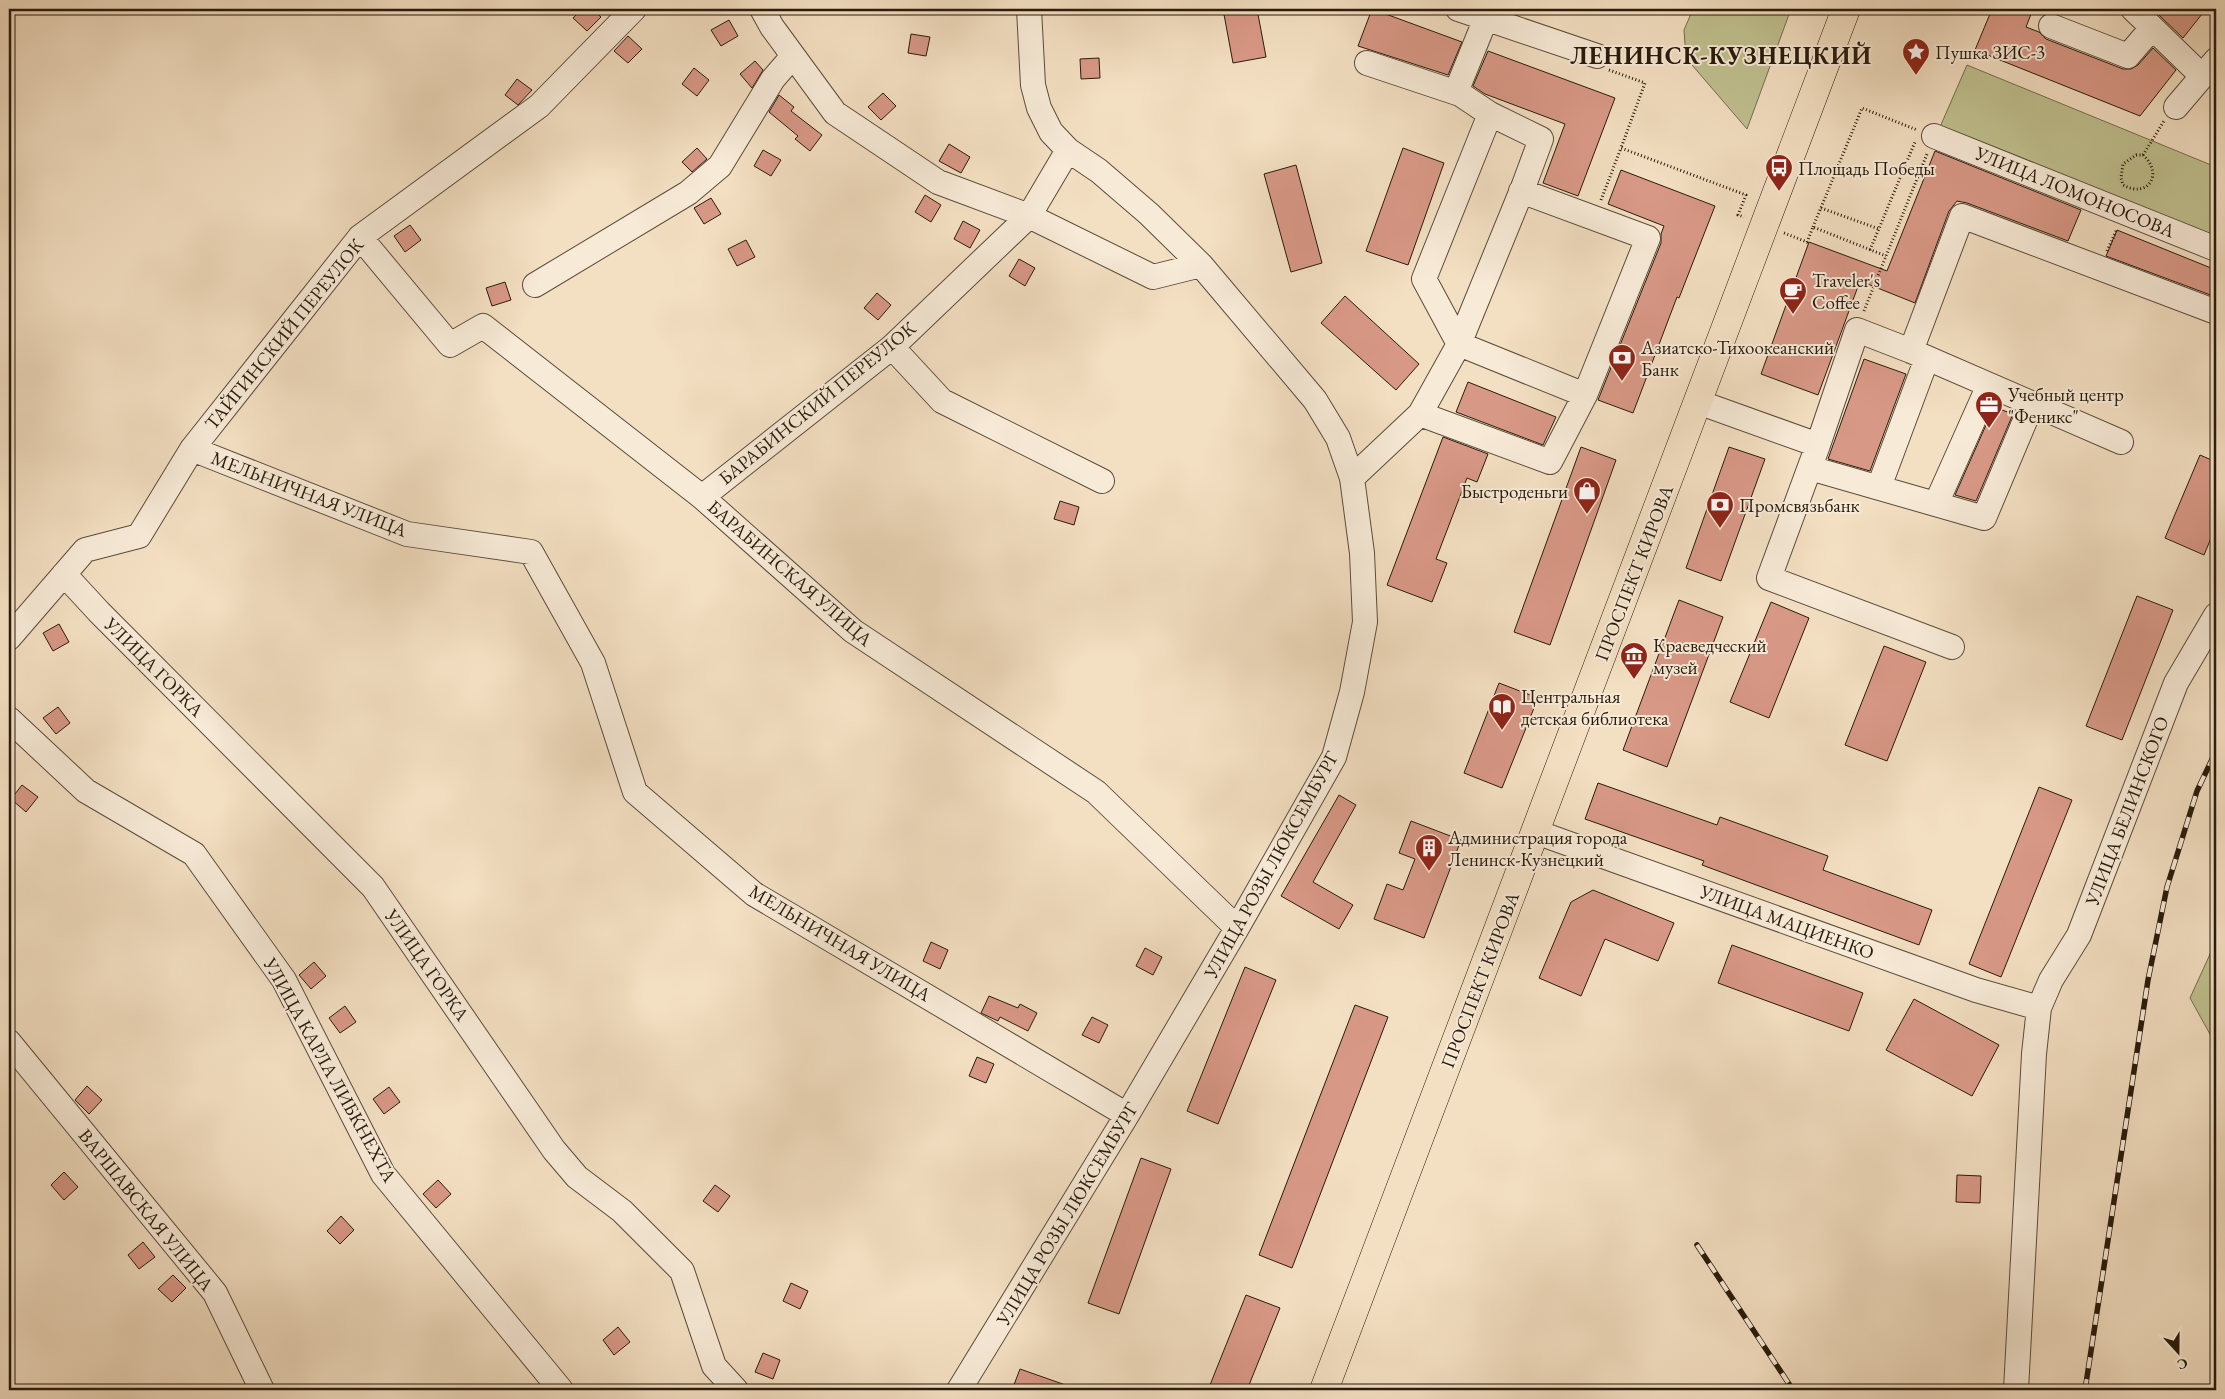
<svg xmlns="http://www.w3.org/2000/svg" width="2225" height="1399" font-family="'EB Garamond',serif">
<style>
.green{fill:#c0c08f;stroke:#746e4e}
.building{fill:#d89886;stroke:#281b0c}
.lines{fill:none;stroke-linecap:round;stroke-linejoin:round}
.minor-casing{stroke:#5b4c3a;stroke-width:26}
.major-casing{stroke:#281b0c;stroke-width:29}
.path{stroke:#281b0c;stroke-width:3;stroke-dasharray:1 2.5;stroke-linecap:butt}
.minor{stroke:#f7ead7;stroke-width:24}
.major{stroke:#f3dfc2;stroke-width:28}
.rail-casing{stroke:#281b0c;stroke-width:5.5}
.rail{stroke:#f7ead7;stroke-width:4;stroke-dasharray:11;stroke-linecap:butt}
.labels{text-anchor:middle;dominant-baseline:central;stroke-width:4;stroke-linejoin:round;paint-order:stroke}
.poi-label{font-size:19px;fill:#281b0c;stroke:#f7ead7;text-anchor:start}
.street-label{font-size:19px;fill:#281b0c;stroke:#f7ead7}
.district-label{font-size:24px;font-weight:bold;letter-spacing:1px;fill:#281b0c;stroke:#f7ead7}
</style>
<rect width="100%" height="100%" fill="#f3dfc2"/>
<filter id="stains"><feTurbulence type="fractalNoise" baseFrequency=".004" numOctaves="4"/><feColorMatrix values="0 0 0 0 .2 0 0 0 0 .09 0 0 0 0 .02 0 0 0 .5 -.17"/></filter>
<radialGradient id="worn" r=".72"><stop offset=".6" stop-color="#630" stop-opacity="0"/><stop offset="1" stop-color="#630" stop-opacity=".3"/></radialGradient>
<!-- green -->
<path class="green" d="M1693,9h98l-44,120 -61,-71 -2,-28z
M1967,65l249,102v92l-283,-116z
M2216,941v104l-26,-47z"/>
<!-- building -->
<path class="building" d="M582,9h10l9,8 -14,14 -14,-13z
M1223,9h34l9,48 -33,6z
M1372,9l90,33 -14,33 -90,-29z
M1992,9h41l-7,18 13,5 7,7 77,30h8l7,-4 15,-17 23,22 -36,46 -165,-66z
M2164,9h42l-23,29 -24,-23z
M729,20l9,16 -17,10 -10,-16z
M911,34l19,3 -4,19 -18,-3z
M628,36l14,13 -14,14 -14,-12z
M1488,51l127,47 -37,98 -35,-13 22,-59 -80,-30 -12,-8z
M1099,58l1,20 -19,1 -1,-20z
M755,61l8,9 -11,18 -12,-14z
M694,68l15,12 -12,16 -15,-12z
M517,79l15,11 -14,15 -13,-10z
M883,93l13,13 -15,14 -13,-13z
M779,95l15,12 -3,4 31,24 -12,16 -15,-12 3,-3 -29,-24z
M949,144l21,13 -9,16 -22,-12z
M697,148l10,11 -15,13 -10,-10z
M1403,148l41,15 -36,102 -42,-14z
M763,150l18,10 -10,16 -17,-10z
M1935,151l146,59 -13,31 -101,-38 -10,-2 -8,10 -34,92 -55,-22 -42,114 -57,-21 48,-132 78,29z
M1296,165l26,98 -31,9 -27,-98z
M1621,170l94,36 -36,92 -2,-1 -44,116 -35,-13 63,-157v-9l3,-8 -56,-22z
M925,195l16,10 -10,17 -16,-10z
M711,198l10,16 -17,10 -10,-16z
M963,221l17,9 -10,18 -16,-9z
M410,225l11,15 -16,12 -11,-16z
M2117,230l99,40v27l-110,-41z
M746,240l9,17 -18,9 -9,-17z
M1019,259l16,9 -10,18 -16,-10z
M505,282l6,18 -19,6 -6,-18z
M877,293l14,12 -13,15 -14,-12z
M1345,296l74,68 -23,26 -75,-67z
M1864,359l42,15 -36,97 -42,-12z
M1468,382l88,35 -13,28 -87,-33z
M1994,407l19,7 -37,87 -21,-6z
M1443,437l45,17 -11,28 -10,-4 -31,81 11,4 -15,39 -45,-17z
M1581,447l35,13 -66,185 -36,-13z
M1729,447l36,12 -44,122 -35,-13z
M2200,455l16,7v64l-12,29 -39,-17z
M1060,501l19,6 -5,18 -20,-6z
M2137,596l36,14 -51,130 -36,-14z
M1679,600l44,17 -56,150 -44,-17z
M1771,602l38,16 -40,100 -39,-16z
M59,624l10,18 -16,9 -10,-18z
M1884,646l42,16 -39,99 -42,-16z
M1499,683l39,15 -36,90 -38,-15z
M58,707l12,16 -14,11 -13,-16z
M1598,783l119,42 3,-8 108,39 -5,14 109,40 -13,35 -217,-80 2,-4 -119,-42z
M22,785l16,12 -12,15 -15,-13z
M2039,787l33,13 -71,177 -32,-13z
M1339,795l17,10 -43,77 40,23 -14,24 -58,-33z
M1411,821l50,19 -37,98 -50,-19 13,-35 16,6 12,-31 -16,-6z
M1593,890l81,33 -16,38 -53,-22 -24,57 -42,-18 32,-76z
M931,942l17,8 -8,19 -17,-8z
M1732,945l131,48 -14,38 -131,-48z
M1145,948l17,9 -9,18 -17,-9z
M314,962l12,14 -15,13 -12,-14z
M1245,967l31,13 -58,144 -31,-13z
M989,996l29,12 2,-4 17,9 -9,18 -28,-14 -2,4 -17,-8z
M1914,999l85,46 -27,51 -86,-46z
M1355,1005l33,12 -96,251 -33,-13z
M345,1006l11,16 -16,11 -11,-15z
M1092,1017l16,8 -9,18 -17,-8z
M977,1057l17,7 -8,19 -17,-7z
M87,1086l15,14 -13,14 -14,-14z
M389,1087l11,15 -16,12 -11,-15z
M1141,1158l30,11 -52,145 -31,-11z
M64,1172l14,15 -14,13 -13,-15z
M1957,1175l24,1 -1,27 -24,-1z
M438,1180l13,14 -15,14 -13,-14z
M715,1185l15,11 -12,16 -15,-11z
M341,1216l13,14 -14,14 -13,-13z
M143,1242l12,15 -16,12 -11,-14z
M173,1275l13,13 -14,14 -14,-13z
M791,1283l17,8 -8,18 -17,-8z
M1246,1295l34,13 -33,82h-39z
M618,1327l12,15 -16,13 -11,-15z
M763,1353l17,7 -7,19 -18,-7z
M1020,1369l54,19v2h-62z"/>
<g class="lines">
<defs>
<path id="minor" d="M762,9l10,18 63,86 103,69 91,34 124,61 48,-12
M1458,9l139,47
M2133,9l69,67
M2051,26l77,30 24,-28
M1367,63l93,31 30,20
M1456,92l30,-74
M2176,107l40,-47
M1934,136l282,113
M1521,191l127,47 -63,157
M360,237l90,108 33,-19 219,171 151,134 243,161 141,136
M535,285l153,-92 32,-27 53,-87 20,-23
M892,347l50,54 160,80
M1911,351l51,-135 254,96
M1698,402l120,43 39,-115 54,21 210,91
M1818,445l-49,133 183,69
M192,449l215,85 124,18 62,111 42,129 119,102 373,221
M1810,468l174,50 48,-114
M1352,478l68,-64 39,-70 65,-159 17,-46 -51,-25 -66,165 35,65 126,51 -35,67 -130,-48
M1879,487l48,-129
M702,497l190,-150 137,-131 39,-66
M1936,504l53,-119
M64,574l35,38 274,275 181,263 23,27 45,34 60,60 32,95 22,24
M9,638l76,-88 54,-14 53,-87 168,-212 179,-131 95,-97
M9,719l77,72 108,63 90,126 99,194 178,216
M1536,832l440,158 63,18
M9,1042l206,251 47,97
M959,1390l168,-275 110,-187 97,-171 18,-65 13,-70 -3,-69 -10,-75 -14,-40 -23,-38 -114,-135 -52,-51 -50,-43 -31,-21 -17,-18 -12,-24 -6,-23 -4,-76
M2016,1390l18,-336 5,-46 12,-28 28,-45 97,-252 40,-68"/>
<path id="major" d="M1324,1390l522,-1381"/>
</defs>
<!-- minor casing -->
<use href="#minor" class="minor-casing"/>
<!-- major casing -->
<use href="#major" class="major-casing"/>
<!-- path -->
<path class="path" d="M1609,70l36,13 -24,65
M2136,155h7c21,19 5,44 -20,30l-2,-7 2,-14z
M2143,155l21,-34
M1601,200l20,-52 125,47 -8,20 6,2
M1821,208l58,21
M1813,227l49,-119 55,22
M1784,233l23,9 6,-15 73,29
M1870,250l45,-108
M2107,251l10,-22
M1864,311l63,-157"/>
<!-- minor -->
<use href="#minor" class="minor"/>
<!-- major -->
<use href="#major" class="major"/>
<defs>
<path id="rail" d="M1697,1245l96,145
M2085,1390l63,-410 19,-93 30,-96 19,-40"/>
</defs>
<!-- rail casing -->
<use href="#rail" class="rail-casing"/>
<!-- rail -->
<use href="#rail" class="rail"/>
</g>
<!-- icons -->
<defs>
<symbol id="sight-pin" viewBox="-11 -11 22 30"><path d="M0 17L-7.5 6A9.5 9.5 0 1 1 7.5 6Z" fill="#8f2418" stroke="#f7ead7"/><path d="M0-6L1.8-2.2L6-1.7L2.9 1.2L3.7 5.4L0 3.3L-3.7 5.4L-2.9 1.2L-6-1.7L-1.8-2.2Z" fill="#fff"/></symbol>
<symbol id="bus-pin" viewBox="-11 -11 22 30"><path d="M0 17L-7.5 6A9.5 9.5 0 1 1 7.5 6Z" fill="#8f2418" stroke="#f7ead7"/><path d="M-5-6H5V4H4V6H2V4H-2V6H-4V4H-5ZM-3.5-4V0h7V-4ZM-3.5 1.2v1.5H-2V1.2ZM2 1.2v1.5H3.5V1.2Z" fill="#fff"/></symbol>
<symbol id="cafe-pin" viewBox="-11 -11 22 30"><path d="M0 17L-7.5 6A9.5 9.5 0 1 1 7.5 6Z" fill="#8f2418" stroke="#f7ead7"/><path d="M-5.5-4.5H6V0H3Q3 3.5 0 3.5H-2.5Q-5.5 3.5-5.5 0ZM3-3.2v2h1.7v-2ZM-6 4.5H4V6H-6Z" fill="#fff"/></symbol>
<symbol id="bank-pin" viewBox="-11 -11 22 30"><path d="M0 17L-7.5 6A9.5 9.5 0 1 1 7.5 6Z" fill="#8f2418" stroke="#f7ead7"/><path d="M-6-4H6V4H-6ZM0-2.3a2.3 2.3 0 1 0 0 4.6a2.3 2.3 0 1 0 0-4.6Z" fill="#fff"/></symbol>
<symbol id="office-pin" viewBox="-11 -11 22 30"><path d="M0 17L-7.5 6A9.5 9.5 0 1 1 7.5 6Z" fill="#8f2418" stroke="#f7ead7"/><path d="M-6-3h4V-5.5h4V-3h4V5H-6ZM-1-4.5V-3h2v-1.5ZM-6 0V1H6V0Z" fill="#fff"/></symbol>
<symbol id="shop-pin" viewBox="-11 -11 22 30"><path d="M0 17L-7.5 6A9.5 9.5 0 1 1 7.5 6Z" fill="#8f2418" stroke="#f7ead7"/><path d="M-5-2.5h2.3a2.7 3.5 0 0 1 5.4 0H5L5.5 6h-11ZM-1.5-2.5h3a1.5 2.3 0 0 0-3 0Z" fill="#fff"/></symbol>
<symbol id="museum-pin" viewBox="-11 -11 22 30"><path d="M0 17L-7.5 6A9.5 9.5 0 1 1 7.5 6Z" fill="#8f2418" stroke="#f7ead7"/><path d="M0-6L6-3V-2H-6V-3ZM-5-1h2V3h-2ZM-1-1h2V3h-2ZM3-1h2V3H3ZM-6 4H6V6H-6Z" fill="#fff"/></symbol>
<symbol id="library-pin" viewBox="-11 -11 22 30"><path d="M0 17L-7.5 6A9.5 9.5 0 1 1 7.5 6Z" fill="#8f2418" stroke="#f7ead7"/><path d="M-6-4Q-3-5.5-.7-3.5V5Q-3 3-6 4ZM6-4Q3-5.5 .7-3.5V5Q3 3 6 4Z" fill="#fff"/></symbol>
<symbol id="building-pin" viewBox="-11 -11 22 30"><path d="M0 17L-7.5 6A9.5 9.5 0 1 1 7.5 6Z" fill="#8f2418" stroke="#f7ead7"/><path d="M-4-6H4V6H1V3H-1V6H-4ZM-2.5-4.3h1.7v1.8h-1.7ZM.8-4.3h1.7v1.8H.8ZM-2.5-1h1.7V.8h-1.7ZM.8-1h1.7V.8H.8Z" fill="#fff"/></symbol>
</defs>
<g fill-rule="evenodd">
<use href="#sight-pin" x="1900" y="36" width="32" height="43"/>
<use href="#bus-pin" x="1763" y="152" width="32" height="43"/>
<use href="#cafe-pin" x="1777" y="275" width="32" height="43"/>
<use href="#bank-pin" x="1606" y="342" width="32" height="43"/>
<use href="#office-pin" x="1973" y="389" width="32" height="43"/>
<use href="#shop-pin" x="1571" y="475" width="32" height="43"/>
<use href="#bank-pin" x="1704" y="489" width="32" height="43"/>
<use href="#museum-pin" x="1618" y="640" width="32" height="43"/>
<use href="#library-pin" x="1486" y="691" width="32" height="43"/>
<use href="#building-pin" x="1413" y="832" width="32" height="43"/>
</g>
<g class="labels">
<!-- poi labels -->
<g class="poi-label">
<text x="1935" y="52">Пушка ЗИС-3</text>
<text x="1798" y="168">Площадь Победы</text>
<text x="1812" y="280">Traveler's<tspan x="1812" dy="22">Coffee</tspan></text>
<text x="1641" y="347">Азиатско-Тихоокеанский<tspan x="1641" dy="22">Банк</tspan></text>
<text x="2008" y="394">Учебный центр<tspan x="2008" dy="22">"Феникс"</tspan></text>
<text x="1568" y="491" text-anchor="end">Быстроденьги</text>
<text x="1739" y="505">Промсвязьбанк</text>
<text x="1653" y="645">Краеведческий<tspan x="1653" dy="22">музей</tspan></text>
<text x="1521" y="696">Центральная<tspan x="1521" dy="22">детская библиотека</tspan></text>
<text x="1448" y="837">Администрация города<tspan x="1448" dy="22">Ленинск-Кузнецкий</tspan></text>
</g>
<!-- street labels -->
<g class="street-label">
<text transform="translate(2075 192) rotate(22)">УЛИЦА ЛОМОНОСОВА</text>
<text transform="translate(284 334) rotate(-51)">ТАЙГИНСКИЙ ПЕРЕУЛОК</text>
<text transform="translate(817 403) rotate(-39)">БАРАБИНСКИЙ ПЕРЕУЛОК</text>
<text transform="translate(309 494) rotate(21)">МЕЛЬНИЧНАЯ УЛИЦА</text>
<text transform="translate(790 573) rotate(41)">БАРАБИНСКАЯ УЛИЦА</text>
<text transform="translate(1634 573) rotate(-69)">ПРОСПЕКТ КИРОВА</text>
<text transform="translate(154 667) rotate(45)">УЛИЦА ГОРКА</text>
<text transform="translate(2127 811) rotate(-69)">УЛИЦА БЕЛИНСКОГО</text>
<text transform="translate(1271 865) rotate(-61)">УЛИЦА РОЗЫ ЛЮКСЕМБУРГ</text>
<text transform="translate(1787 922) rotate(20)">УЛИЦА МАЦИЕНКО</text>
<text transform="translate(840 943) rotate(31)">МЕЛЬНИЧНАЯ УЛИЦА</text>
<text transform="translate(427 965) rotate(55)">УЛИЦА ГОРКА</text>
<text transform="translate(1480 980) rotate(-69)">ПРОСПЕКТ КИРОВА</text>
<text transform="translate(330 1070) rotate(61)">УЛИЦА КАРЛА ЛИБКНЕХТА</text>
<text transform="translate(146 1210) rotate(51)">ВАРШАВСКАЯ УЛИЦА</text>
<text transform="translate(1067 1214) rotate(-59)">УЛИЦА РОЗЫ ЛЮКСЕМБУРГ</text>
</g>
<!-- district labels -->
<g class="district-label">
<text x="1721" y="55">ЛЕНИНСК-КУЗНЕЦКИЙ</text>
</g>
</g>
<!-- margin -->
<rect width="2225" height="1399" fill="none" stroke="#f3dfc2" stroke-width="30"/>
<rect x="10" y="10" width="2205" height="1379" fill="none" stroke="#281b0c" stroke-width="2.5"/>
<rect x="15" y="15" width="2195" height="1369" fill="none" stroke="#281b0c"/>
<!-- north arrow -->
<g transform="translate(2178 1352) rotate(159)" stroke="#f7ead7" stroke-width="4" paint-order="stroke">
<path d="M0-4L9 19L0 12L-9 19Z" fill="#281b0c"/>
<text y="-8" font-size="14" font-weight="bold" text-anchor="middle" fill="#281b0c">С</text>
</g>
<rect width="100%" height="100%" filter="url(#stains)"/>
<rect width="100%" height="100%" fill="url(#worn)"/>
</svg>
